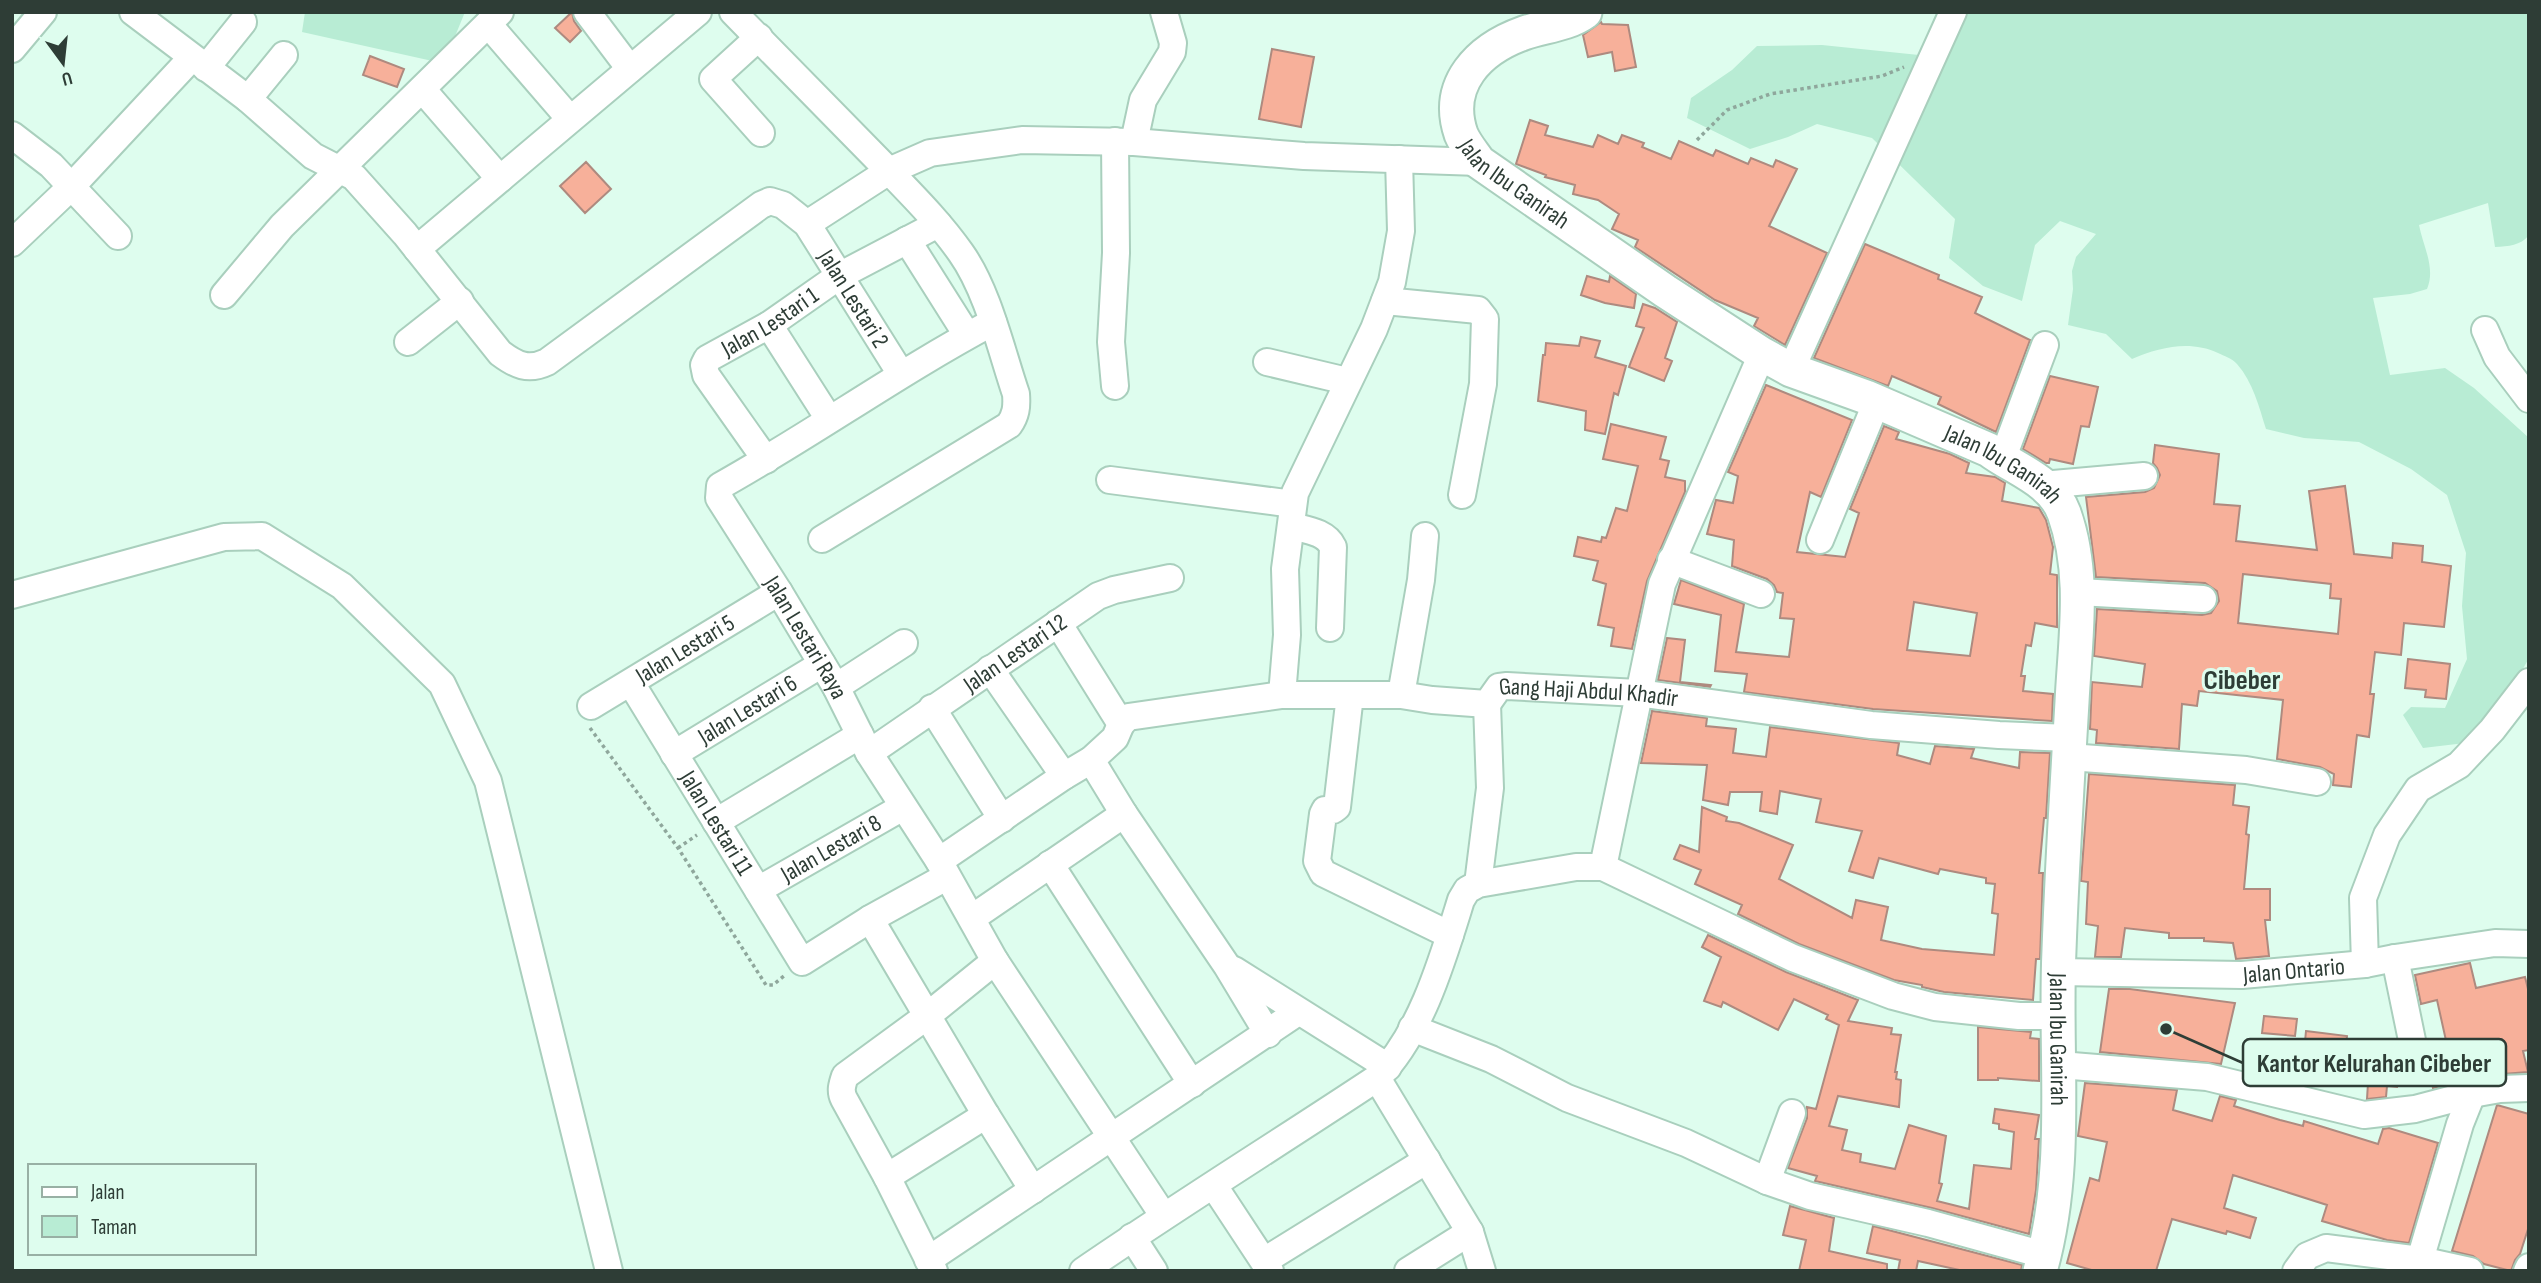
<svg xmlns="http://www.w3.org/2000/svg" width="2541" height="1283" font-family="'Sofia Sans Condensed',sans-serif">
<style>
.green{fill:#b8ecd4}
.building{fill:#f7b09a;stroke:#ae8a7f;stroke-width:2;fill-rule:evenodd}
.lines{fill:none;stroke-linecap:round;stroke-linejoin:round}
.minor-casing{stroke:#a9cfbd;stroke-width:30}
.major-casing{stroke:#a9cfbd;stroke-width:37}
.path{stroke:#8fa79c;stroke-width:3.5;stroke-dasharray:3.5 3.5;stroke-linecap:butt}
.minor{stroke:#fff;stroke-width:26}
.major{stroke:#fff;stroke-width:33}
.labels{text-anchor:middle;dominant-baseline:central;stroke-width:6;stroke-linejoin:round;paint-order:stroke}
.street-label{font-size:24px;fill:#2e3d36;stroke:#defdee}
.quarter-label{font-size:28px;font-weight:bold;fill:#2e3d36;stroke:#defdee}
.leader{fill:none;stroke:#2e3d36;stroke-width:2.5}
.callout-dot{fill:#2e3d36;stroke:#defdee;stroke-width:2.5}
.callout{fill:#defdee;stroke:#2e3d36;stroke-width:2.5}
.callout-label{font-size:26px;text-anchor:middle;font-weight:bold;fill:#2e3d36}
</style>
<rect width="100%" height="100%" fill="#defdee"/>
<!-- green -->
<path class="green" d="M305,12h160l-14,34 -14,16 -135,-30z
M1968,12h561v223c-9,11 -20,11 -34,12l-7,-44 -69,22c4,21 17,43 8,64l-17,5 -37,4 17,77 55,-7 29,20 55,50v220l-10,18 -54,67 -42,5 -20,-33 8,-8 34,1 22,-49 -5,-53 4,-53 -19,-58 -36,-26 -52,-27 -55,-4 -38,-9c-7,-22 -13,-47 -29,-65 -5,-6 -13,-8 -19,-11 -28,-13 -58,-6 -86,6l-26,-25 -38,-9 5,-36 -1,-18 4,-14 20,-23 -36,-13 -25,24 -13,56 -39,-15 -34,-28 6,-39 -83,-81 -55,-14 -29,13 -38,12 -63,-31 4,-20 41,-28 25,-24 65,-1 126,13z"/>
<!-- building -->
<path class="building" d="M572,12l2,9 7,10 -11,11 -15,-14z
M1601,22l1,2 26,1 8,42 -21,4 -3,-19 -24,5 -5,-22z
M1272,49l42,8 -13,70 -42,-8z
M370,56l34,13 -7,18 -34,-12z
M1530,120l18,6 -3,9 48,12 5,-12 20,9 4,-9 22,8 -2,4 29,12 8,-18 34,15 3,-6 32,14 3,-6 22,9 3,-7 21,9 -28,57 58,27 -42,92 -31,-19 4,-8 -43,-18 -80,-53 3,-7 -26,-11 7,-15 -21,-14 -25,-6 2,-9 -30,-8 1,-2 -30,-11z
M586,162l25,27 -26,24 -25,-27z
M1865,244l74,31 -1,4 44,18 -7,16 55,27 -34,92 -58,-28 3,-7 -49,-21 -4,10 -74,-28z
M1587,276l22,6 1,-6 26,18 -2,14 -29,-5 -24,-8z
M1643,304l12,4 22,14 -12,36 7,3 -8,20 -35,-14 15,-39 -8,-2z
M1581,337l19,4 -5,16 31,9 -8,29 -4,-2 -9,41 -20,-4 1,-19 -48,-10 5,-46h2l1,-12 33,3z
M2050,376l48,11 -9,40 -8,-1 -8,38 -23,-5 -1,4h-3l-23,-14z
M1766,385l86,35 -31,77 -11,-5 -13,60 48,5 14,-44 -9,-4 34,-83 15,6 -3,7 54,15 19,9 -3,10 29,4 10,6 -3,18 37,7 7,12 7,27 -3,27 7,1v52l-22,-4 -4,23 -5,-1 -5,31h4l-2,15 30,3 -1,27 -179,-12 -129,-17 3,-18 -32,-3 6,-56 -47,-11 7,-24 63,24 -8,48 53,5 5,-38 -14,-1 3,-25 -6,-1 -3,-7 -7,-6 -35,-13 2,-26 -27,-6 9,-34 17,3 5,-27 -10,-4zM1914,602l63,11 -7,43 -63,-6z
M1611,424l55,13 -6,22 9,2 -4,16 20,4v11l-38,89 -15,68 -21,-3 3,-18 -16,-3 8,-41 -13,-4 5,-19 -24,-5 4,-19 23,5 1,-5 4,1 10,-30 11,3 11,-45 -35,-7z
M2155,445l64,9 -5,50 26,2 -4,35 81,9 -8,-59 36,-5 9,68 38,4 1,-15 30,3 -1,16 29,4 -7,61 -40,-4 -3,32 -26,-3 -5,42h4l-5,43 -12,-2 -6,52 -18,-2 1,-11 -14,-7 -43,-8 6,-59 -84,-9 -2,15 -15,-2 -3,45 -83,-6 1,-13 -7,-1 2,-47 50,5 3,-23 -51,-8 3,-47 105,6 9,-2 8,-12 -2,-10 -12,-8 -109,-6 -10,-80 59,-5 9,-4 6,-13 -3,-7 -4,-5zM2243,574l88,10 -1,14 11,1 -3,35 -100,-11z
M1667,638l18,2 -5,42 31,3 -1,2 -52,-7z
M2408,659l42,5 -4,35 -21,-2 1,-7 -21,-2z
M1652,711l55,7 -1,8 30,3 -3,24 33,4 4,-30 129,16 -2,12 33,9 5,-18 39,3 -3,9 48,10 1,-16 30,1 -4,65h-2l-5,55h4l-3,86h-4l-3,41 -89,-8 -22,-5v-2l-28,-5 -95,-36 -61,-30 4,-9 -47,-21 6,-14 -27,-11 6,-14 19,7 3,-45 25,10 -1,4 13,2 54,22 -14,34 73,39 4,-18 32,7 -7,33 41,9 72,6 4,-41 -6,-1 3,-29 -9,-1v-5l-46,-9 -2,5 -59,-16 -6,20 -24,-7 13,-40 -46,-9 5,-23 -41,-8 -3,23 -17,-3 2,-19h-32l-2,13 -25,-5 4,-35 -66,-2z
M2089,774l146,11 -2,20 16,2 -3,27 3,1 -5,54h26v31h-5l4,36 -33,3 -3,-16 -29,-2v-3h-35v-5l-44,-5 -4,29h-26l3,-31 -12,-2 2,-42 -7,-1z
M1708,935l78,37 72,28 -10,21 44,7 -1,6 10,1 -6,37h2l-1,7 5,1 -2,27 -61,-11 -9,30 18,4 -5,20 19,4 -1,8 35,7 14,-44 37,11 -7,47 3,1 -5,17 32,8 5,-44 37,4 3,-37 -15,-3v-5l-6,-1 2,-14 44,6 -4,24h4l-3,51 -7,44 -97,-26 -117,-27 2,-5 -29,-8 19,-50v-11l9,2 23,-84 -13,-6 2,-4 -34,-16 -16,31 -55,-28 -2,5 -17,-6 17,-44 -19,-10z
M2470,963l6,25 49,-11 4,16v57l-6,1 5,21 -38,3 -6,-28 -35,7 -12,-54 -16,4 -6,-29z
M2109,989h21l105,14 -14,61 -121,-12z
M2264,1016l33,3 -2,17 -33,-3z
M1978,1027l53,5 -1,6 9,1v42l-41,-3v2h-20z
M2306,1031l41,5 -2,20 -10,-1 -4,31 -30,-3z
M2446,1055l6,28 -19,5 -7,-29z
M2369,1067l30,3 -2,17 -10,-1 -1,11 -19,2z
M2085,1083l92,7 -4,20 39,11 8,-25 16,4 -2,6 46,14 23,6 1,-5 74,23 5,-15 6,-1 49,15 -29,100 -22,-3 -65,-19 5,-16 -94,-30 -9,33 32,10 -6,20 -23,-7 -1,3 -54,-15 -16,52h-61l-28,-8 23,-85 9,3 8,-39 -29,-6z
M2497,1105l32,9v112l-9,28 -5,6 -4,11 -27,-7 -11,-8 -21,-5z
M1790,1206l44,12 -5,33 58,13v7h-88l7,-31 -23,-5z
M1873,1226l149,39 -1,6h-57l-46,-10 -2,10h-18l2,-11 -33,-7z"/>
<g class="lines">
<defs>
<g id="minor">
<path id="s1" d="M133,12l115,87 65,57 41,21 51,57 95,119c16,12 28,18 47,9l214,-157 9,-4 13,4 24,19 94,150"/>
<path d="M587,12l43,57"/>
<path d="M733,12l156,159 -82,53"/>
<path d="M488,24l82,95"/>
<path d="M759,37l-46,42 48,54"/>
<path d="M12,49l31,-37"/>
<path d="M206,68l37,-46"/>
<path d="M422,89l78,90"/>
<path d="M248,99l36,-44"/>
<path d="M12,135l39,30 67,71"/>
<path d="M1115,141l1,112 -5,89 4,44"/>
<path d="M1134,142l9,-42 29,-48 1,-9 -9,-31"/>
<path d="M907,240l60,95"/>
<path d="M12,243l60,-57 112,-120"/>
<path d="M417,249l281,-237"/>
<path d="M224,295l58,-69 218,-214"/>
<path d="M1385,301l93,9 7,9 -2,65 -21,111"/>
<path id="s2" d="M993,322c-94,50 -180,112 -273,164l-1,12 60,94 57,95 33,66 70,108 56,100 168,254"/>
<path d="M769,325l60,94"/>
<path d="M2485,330l12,27 32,42"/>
<path d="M408,342l52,-41"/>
<path d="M1267,362l80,19"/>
<path d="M1791,370l162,-358"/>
<path id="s3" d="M766,460l-60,-85 -2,-10 3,-6 62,-34 70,-49 99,-52"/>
<path d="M2002,460l43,-115"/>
<path d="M1110,480l183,24"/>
<path d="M2042,485l102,-9"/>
<path d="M1292,526c15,4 34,6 41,21l-3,81"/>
<path d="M822,539l187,-114c7,-10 8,-18 7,-31 -15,-44 -28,-103 -55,-141 -21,-30 -47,-56 -72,-82l41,-18 92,-13 112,2 170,14 175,6"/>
<path d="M1820,540l57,-139"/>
<path d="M1671,560l90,34"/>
<path d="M2079,592l124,7"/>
<path d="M12,595l212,-58 38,-1 80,50 100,98 46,97 121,490"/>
<path d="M1058,623l63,101"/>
<path d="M990,669l74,107"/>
<path id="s4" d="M631,683l171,279 68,-43 76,-42"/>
<path d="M836,687l68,-44"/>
<path d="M1282,695l5,-60 -2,-66 10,-76 79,-164 18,-47 9,-51 -2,-72"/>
<path d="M1350,695l-13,112 -4,3h-8l-2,4 -6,47 6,12 127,62"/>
<path d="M1401,695l20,-115 4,-44"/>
<path id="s5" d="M591,706l188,-114"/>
<path d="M932,708l70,111"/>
<path id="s6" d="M869,753l229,-157 16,-6 56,-12"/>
<path id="s7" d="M674,754l148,-90"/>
<path d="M2069,757l177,13 71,12"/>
<path d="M1091,760l33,54 103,152 41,68"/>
<path d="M716,822l144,-87"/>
<path id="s8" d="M939,861l125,-85 27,-16 24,-22 6,-14 7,-7 154,-22h119l31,5 55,4 12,-17 8,-1 131,7 233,32 128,10 71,3"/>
<path d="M1050,864l142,220"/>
<path d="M1603,867l59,-283 100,-230"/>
<path d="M1478,884l12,-96 -3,-84"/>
<path id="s9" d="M758,890l145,-83"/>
<path d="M972,918l152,-104"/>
<path d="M870,919l116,196 47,75"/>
<path d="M2395,958l19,92"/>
<path d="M2365,964l-2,-66 24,-63 31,-46 41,-24 33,-35 37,-48"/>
<path d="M1234,970l154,97"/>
<path id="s10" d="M2058,972l184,3 123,-11 30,-6 100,-15 34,1"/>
<path d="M1412,1028l79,31 76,39 119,45 81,38 43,15 118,27 116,32"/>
<path d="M2060,1065l147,12 157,38 51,-6 57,-15 28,-5 29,-1"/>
<path d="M1377,1078l93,154 12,39"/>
<path d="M887,1177l99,-62"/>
<path d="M1767,1181l25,-68"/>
<path d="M1214,1186l56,85"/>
<path d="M1132,1237l22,34"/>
<path d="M928,1260l370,-248"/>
<path d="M2420,1260l40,-136 12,-30"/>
<path d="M1264,1261l163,-101"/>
<path d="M934,1271l-47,-94 -43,-78c-4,-8 -2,-14 1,-23l82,-60 68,-55"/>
<path d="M1083,1271c96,-66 196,-128 294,-193 44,-43 66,-120 84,-178l6,-10 11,-6 98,-17h27l190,91 100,38 42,11 84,9h39"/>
<path d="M1408,1271l62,-39"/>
<path d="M2296,1271l11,-15 19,-8 94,12 50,11"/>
<path d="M2527,1271l2,-4"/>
</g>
<g id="major">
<path id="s11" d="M1585,12c-18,13 -41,14 -61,21 -45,16 -80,51 -63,101 4,10 12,19 18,28l186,129 97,63 29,16 75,27 123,53c25,19 63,30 75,63 22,61 11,126 8,189 -5,83 -10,165 -13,248 -5,108 11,216 -19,321"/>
</g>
</defs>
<!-- minor casing -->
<use href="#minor" class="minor-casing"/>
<!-- major casing -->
<use href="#major" class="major-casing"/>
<!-- path -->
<path class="path" d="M1697,140l30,-30 43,-16 112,-18 22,-9
M590,728l88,120 88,137h7l11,-9
M678,848l19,-13"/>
<!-- minor -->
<use href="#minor" class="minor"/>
<!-- major -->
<use href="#major" class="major"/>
</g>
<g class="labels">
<!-- street labels -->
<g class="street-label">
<text stroke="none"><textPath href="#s11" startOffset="273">Jalan Ibu Ganirah</textPath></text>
<text stroke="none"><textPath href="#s1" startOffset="964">Jalan Lestari 2</textPath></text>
<text stroke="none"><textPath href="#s3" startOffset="194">Jalan Lestari 1</textPath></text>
<text stroke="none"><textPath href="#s11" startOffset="840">Jalan Ibu Ganirah</textPath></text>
<text stroke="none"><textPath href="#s2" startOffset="495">Jalan Lestari Raya</textPath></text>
<text stroke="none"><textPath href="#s5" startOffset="110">Jalan Lestari 5</textPath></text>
<text stroke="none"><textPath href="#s6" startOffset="177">Jalan Lestari 12</textPath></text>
<text stroke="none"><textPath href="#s8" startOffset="712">Gang Haji Abdul Khadir</textPath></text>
<text stroke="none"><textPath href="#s7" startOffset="86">Jalan Lestari 6</textPath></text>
<text stroke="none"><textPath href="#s4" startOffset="164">Jalan Lestari 11</textPath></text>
<text stroke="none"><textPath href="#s9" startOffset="84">Jalan Lestari 8</textPath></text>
<text stroke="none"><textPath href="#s10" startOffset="236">Jalan Ontario</textPath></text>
<text stroke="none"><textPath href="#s11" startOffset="1449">Jalan Ibu Ganirah</textPath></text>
</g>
<!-- quarter labels -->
<g class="quarter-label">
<text x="2242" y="680">Cibeber</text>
</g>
</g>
<!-- callouts -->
<path class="leader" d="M2166 1029L2243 1063"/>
<circle class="callout-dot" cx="2166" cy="1029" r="7"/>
<rect class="callout" x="2243" y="1039" width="263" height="47" rx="7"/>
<g class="callout-label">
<text x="2374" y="1072">Kantor Kelurahan Cibeber</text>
</g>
<!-- border -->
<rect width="2541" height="1283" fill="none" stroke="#2e3d36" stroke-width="28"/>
<!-- legend -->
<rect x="28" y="1164" width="228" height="91" fill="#defdee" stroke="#98b0a4" stroke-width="2"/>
<rect x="42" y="1187" width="35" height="10" fill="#ffffff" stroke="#98b0a4" stroke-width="2"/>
<text x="91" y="1199" font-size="21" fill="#2e3d36">Jalan</text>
<rect x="42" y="1216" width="35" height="21" fill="#b8ecd4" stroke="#98b0a4" stroke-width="2"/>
<text x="91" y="1234" font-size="21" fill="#2e3d36">Taman</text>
<!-- north arrow -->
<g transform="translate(63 63) rotate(165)" stroke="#defdee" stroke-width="5" paint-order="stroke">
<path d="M0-5L12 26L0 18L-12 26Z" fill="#2e3d36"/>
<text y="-10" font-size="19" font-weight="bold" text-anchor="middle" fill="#2e3d36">U</text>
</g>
</svg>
